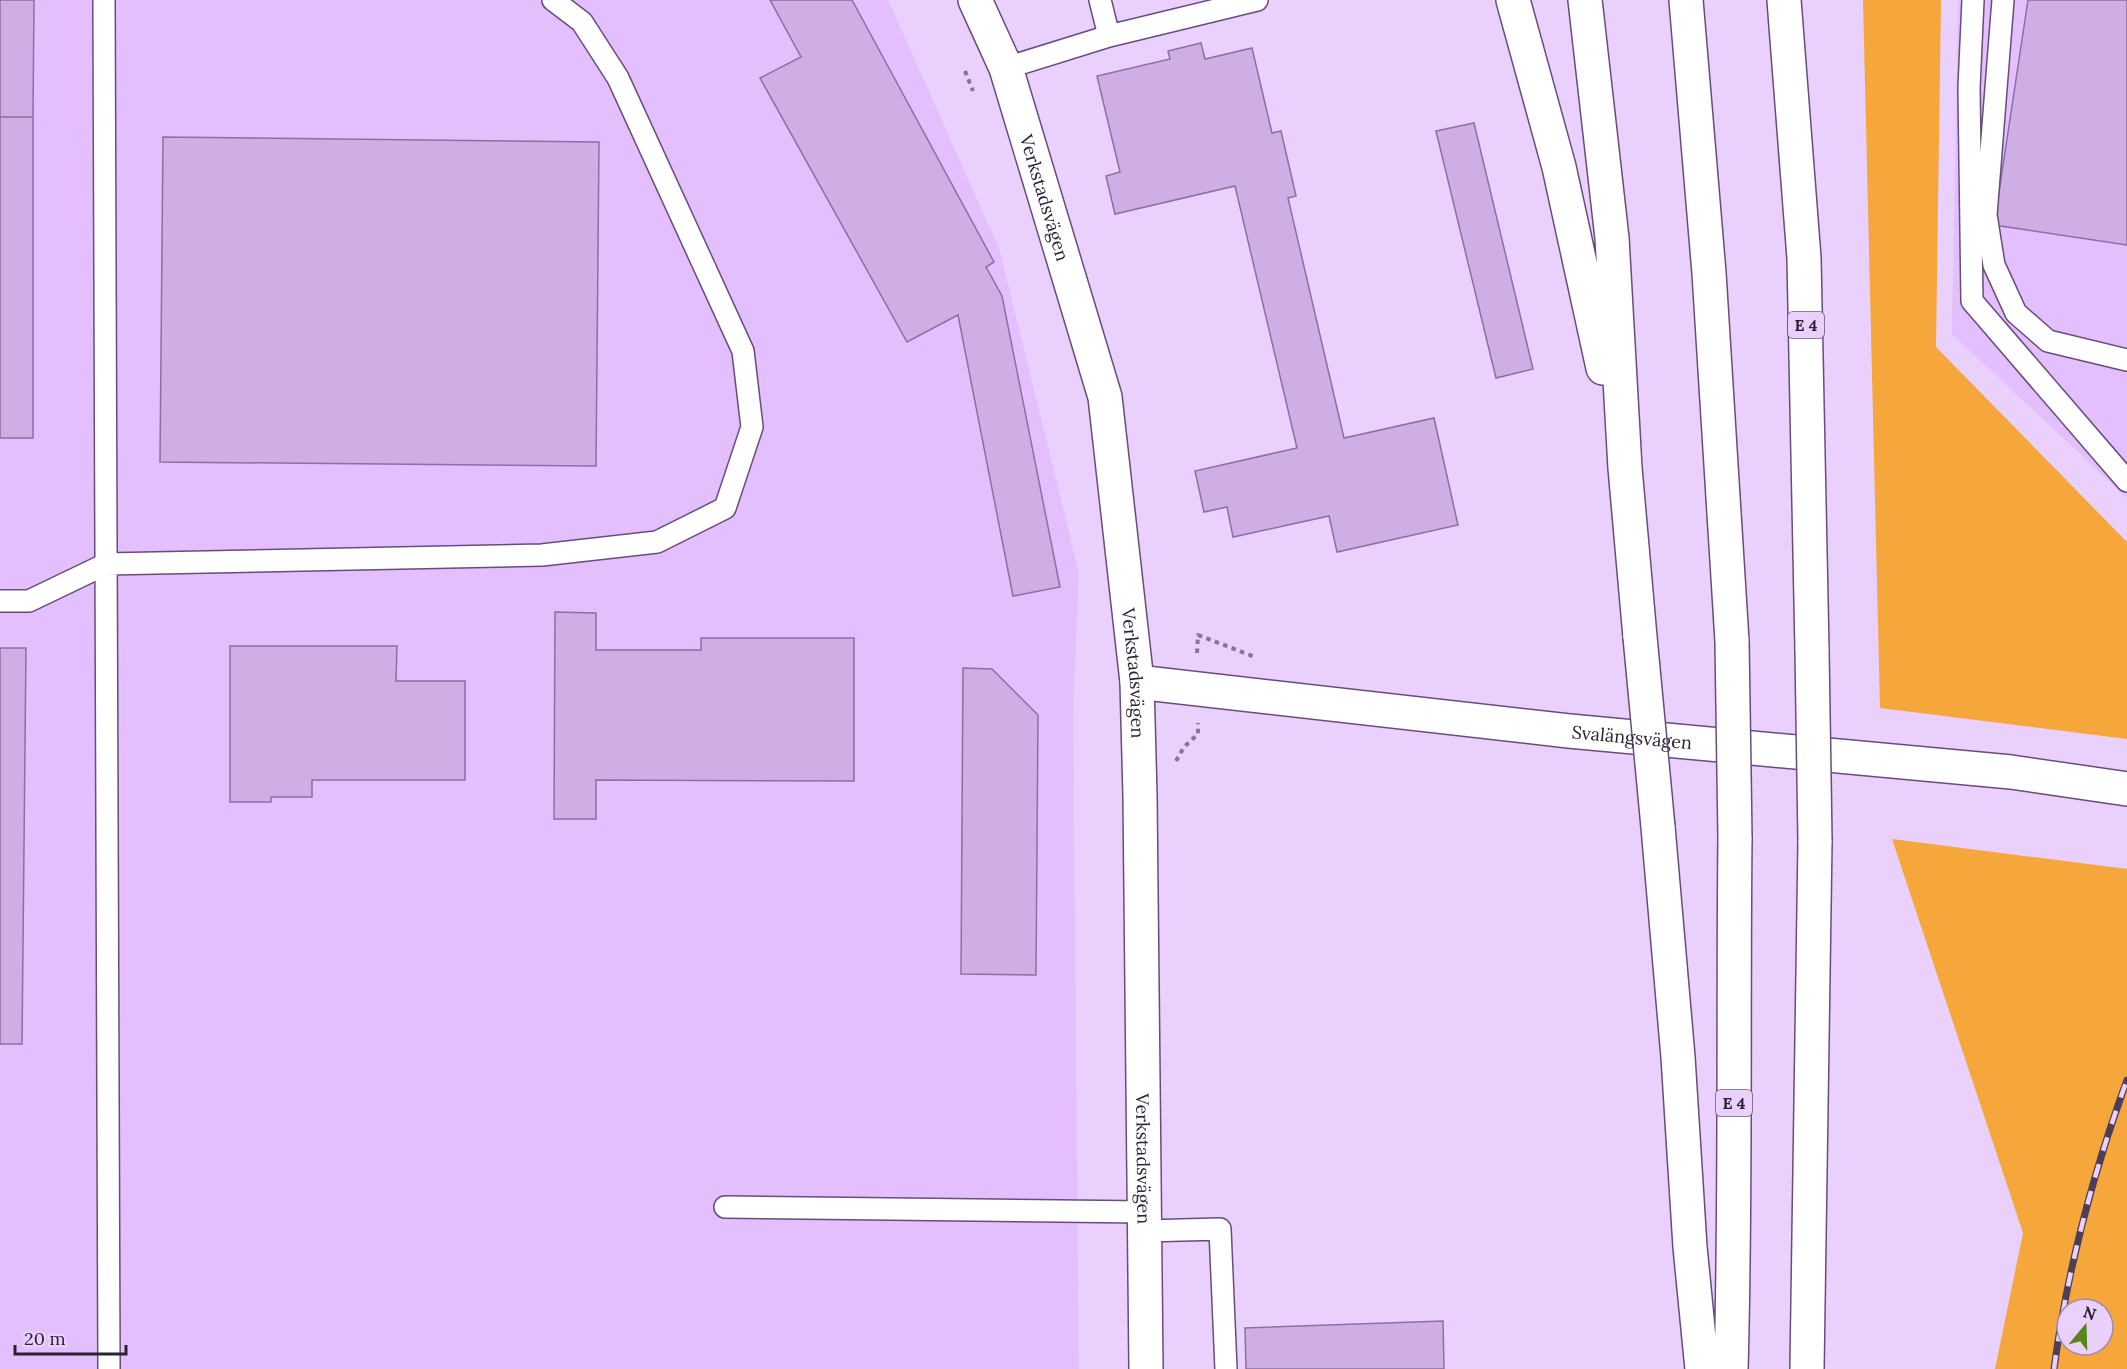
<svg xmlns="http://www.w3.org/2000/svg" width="2127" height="1369" font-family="Lora,serif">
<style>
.built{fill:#e3bffe}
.green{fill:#f5a73c;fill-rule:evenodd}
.building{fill:#ceaee5;stroke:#8d6fa2;stroke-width:1.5}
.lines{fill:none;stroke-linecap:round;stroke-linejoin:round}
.service-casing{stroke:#684c7c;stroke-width:24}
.minor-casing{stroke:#684c7c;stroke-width:36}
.secondary-casing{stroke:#684c7c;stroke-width:36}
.motorway-casing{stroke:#684c7c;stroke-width:36}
.path{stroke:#887595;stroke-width:4;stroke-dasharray:4.5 4.5;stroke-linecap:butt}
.service{stroke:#fff;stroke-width:21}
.minor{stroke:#fff;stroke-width:33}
.secondary{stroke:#fff;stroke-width:33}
.motorway{stroke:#fff;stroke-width:33}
.rail-casing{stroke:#4e3f58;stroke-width:7}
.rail{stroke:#ead0fd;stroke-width:4.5;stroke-dasharray:14;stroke-linecap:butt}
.motorway-bridge-casing{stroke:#684c7c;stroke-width:36;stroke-linecap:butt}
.motorway-bridge{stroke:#fff;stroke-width:33}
.labels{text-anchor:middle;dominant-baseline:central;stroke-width:4.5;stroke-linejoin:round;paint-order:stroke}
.shield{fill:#ead0fd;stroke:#655570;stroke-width:1.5}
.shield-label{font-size:16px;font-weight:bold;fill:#2c2034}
.street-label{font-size:18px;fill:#2c2034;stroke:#ead0fd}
</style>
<rect width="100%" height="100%" fill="#ead0fd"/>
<!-- built -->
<path class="built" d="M0,0h888l111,248 80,325 -6,142 6,654h-1079z
M1958,0h169v498l-175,-164z"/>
<!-- green -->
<path class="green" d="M1863,0h78l-5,347 191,195v197l-247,-31z
M1892,839l235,30v500h-132l28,-136zM2067,1309h36v36h-36z"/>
<!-- building -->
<path class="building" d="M0,0h34l-1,117h-33z
M770,0h82l142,262 -8,5 16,29 58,291 -47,9 -55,-281 -51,27 -147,-264 41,-21z
M2028,0h99v245l-133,-20z
M1201,43l4,16 47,-11 20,85 9,-2 15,65 -8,2 56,240 90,-20 24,107 -121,27 -8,-36 -96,21 -6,-30 -23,5 -9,-41 102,-23 -62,-262 -120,28 -9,-38 14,-4 -23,-96 73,-17 -2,-8z
M0,117h33v321h-33z
M1474,123l59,246 -37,9 -60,-247z
M163,137l436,5 -3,324 -436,-4z
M555,612l41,1v37h105v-12h153v143l-258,-1v39h-42z
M230,646h167l-1,35h69v99h-153v17h-41v5h-41z
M0,648h26l-4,396h-22z
M963,668l29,1 46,46 -2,260 -75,-1z
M1443,1321l1,48h-198l-1,-41z"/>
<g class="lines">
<defs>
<path id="service" d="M104,0l5,1369
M1973,0l-4,88 3,213 155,180
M2003,0l-17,215 8,50 22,48 32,28 79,19
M1109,36l148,-36
M1006,68l103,-32 -9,-36
M0,601h29l77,-37 436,-9 115,-13 68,-34 27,-81 -9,-76 -125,-273 -36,-56 -29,-22
M725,1207l419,5
M1144,1231l76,-2 6,140"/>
<g id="minor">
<path id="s1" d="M1137,682l432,49 442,41 116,17"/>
</g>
<g id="secondary">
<path id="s2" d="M975,0l31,68 99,329 32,285 3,114 6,573"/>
</g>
<path id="motorway" d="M1513,0l46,167 44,201
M1585,0l27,238 13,230 15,169
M1686,0l23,273 23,368
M1784,0l20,258 8,392
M1658,827l20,230 12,190 12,122
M1731,1369c5,-177 2,-354 4,-531
M1807,1369l8,-528"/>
</defs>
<!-- service casing -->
<use href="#service" class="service-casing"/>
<!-- minor casing -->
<use href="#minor" class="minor-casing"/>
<!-- secondary casing -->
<use href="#secondary" class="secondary-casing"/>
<!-- motorway casing -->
<use href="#motorway" class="motorway-casing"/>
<!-- path -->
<path class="path" d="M965,71l8,20
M1197,653l1,-18 57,22
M1176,761l8,-14 14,-13v-11"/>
<!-- service -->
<use href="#service" class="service"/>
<!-- minor -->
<use href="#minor" class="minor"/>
<!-- secondary -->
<use href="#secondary" class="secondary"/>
<!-- motorway -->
<use href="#motorway" class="motorway"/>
<defs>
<path id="rail" d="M2054,1369c13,-98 39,-196 73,-289"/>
</defs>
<!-- rail casing -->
<use href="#rail" class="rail-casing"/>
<!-- rail -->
<use href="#rail" class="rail"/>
<defs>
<path id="motorway-bridge" d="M1640,637l18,190
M1732,641l3,197
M1812,650l3,191"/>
</defs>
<!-- motorway-bridge casing -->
<use href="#motorway-bridge" class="motorway-bridge-casing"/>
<!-- motorway-bridge -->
<use href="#motorway-bridge" class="motorway-bridge"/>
</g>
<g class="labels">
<!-- shield labels -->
<g class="shield">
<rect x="1788" y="312" width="36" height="26" rx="4.5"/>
<rect x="1716" y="1090" width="36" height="26" rx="4.5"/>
</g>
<g class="shield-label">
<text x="1806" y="325">E 4</text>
<text x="1734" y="1103">E 4</text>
</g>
<!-- street labels -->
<g class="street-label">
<text stroke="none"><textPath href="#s2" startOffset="210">Verkstadsvägen</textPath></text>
<text stroke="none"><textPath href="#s2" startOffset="696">Verkstadsvägen</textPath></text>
<text stroke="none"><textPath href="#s1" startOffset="498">Svalängsvägen</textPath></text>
<text stroke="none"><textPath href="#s2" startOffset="1182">Verkstadsvägen</textPath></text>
</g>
</g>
<!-- north arrow -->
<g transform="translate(2085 1327) rotate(19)"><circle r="28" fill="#ead0fd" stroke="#9e8aad" stroke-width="1.5"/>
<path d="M0-4.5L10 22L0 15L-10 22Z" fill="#578516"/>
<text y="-9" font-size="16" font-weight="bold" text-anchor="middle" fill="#2c2034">N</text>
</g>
<!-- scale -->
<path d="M15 1345v9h111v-9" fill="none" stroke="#2c2034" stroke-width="3"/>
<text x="24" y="1345" font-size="18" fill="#2c2034" stroke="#ead0fd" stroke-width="4.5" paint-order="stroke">20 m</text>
</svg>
